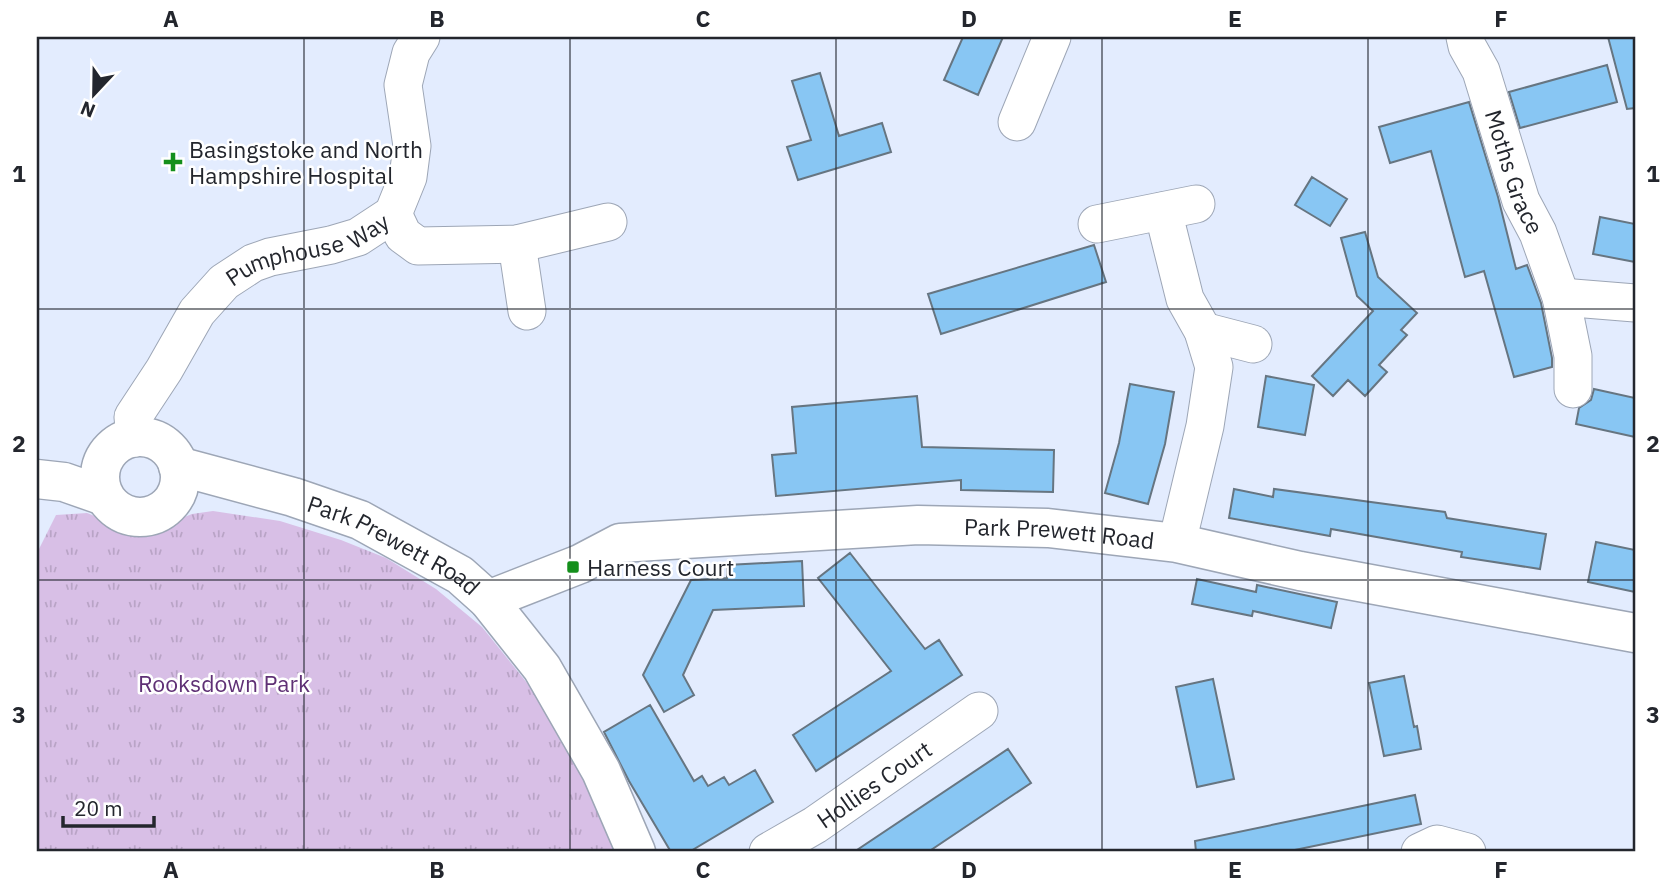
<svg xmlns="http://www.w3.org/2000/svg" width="1672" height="889" font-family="'IBM Plex Sans',sans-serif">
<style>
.grass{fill:url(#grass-tufts)}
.building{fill:#88c6f3;stroke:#667581;stroke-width:2}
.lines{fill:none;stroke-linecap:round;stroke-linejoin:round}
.street-casing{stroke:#9da6b6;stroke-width:39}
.secondary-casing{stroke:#9da6b6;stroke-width:41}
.street{stroke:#fff;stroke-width:37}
.secondary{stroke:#fff;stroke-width:38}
.grid{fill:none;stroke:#23262d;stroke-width:2;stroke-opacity:0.55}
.poi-dot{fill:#148f1b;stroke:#fff;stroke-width:2.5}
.labels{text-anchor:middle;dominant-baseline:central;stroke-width:5;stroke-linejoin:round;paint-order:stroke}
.poi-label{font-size:23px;fill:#23262d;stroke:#fff;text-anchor:start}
.street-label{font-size:23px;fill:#23262d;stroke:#fff}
.park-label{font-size:23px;fill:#5f3075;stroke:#fff}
.neatline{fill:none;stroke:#23262d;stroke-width:2.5}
.grid-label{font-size:23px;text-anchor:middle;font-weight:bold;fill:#23262d}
</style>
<defs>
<pattern id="grass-tufts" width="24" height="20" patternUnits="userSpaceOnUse" patternTransform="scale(1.75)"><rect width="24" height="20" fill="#d8bfe6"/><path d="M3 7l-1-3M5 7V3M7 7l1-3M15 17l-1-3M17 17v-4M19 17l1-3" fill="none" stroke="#b9a4c6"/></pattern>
</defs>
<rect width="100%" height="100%" fill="#e3ecfe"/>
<!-- grass -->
<path class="grass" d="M213,511l67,10 61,19 45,18 50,31 46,38 78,97 63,128h-586v-299l19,-38 31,-2 46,18 21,-2 38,-15z"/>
<!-- building -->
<path class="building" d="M963,37h40l-25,58 -34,-15z
M1608,37h27v71l-8,1z
M1607,65l10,37 -97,26 -11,-36z
M820,73l19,63 43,-13 9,29 -93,28 -11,-33 24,-7 -19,-59z
M1469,102l29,95 18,72 11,-4 14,38 11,55v9l-38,10 -30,-106 -19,6 -34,-126 -41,12 -11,-36z
M1312,177l35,22 -17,27 -35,-21z
M1600,217l35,7v38l-42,-8z
M1365,232l13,45 39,36 -16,17 6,5 -28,30 8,7 -22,24 -17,-16 -15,16 -21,-20 61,-65 -16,-15 -16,-58z
M1094,245l12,37 -165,52 -13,-40z
M1266,376l48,9 -9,50 -47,-8z
M1130,384l44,8 -9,52 -17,60 -43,-11 14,-50z
M1594,389l41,9v39l-59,-13 3,-16 12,-8z
M917,396l5,51 132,3 -1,42 -92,-2v-10l-185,16 -4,-41 24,-2 -4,-46z
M1234,489l39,8 1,-8 171,23 2,6 99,16 -6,35 -79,-12 1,-5 -131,-23 -1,7 -101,-18z
M1596,542l39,8v42l-47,-10z
M850,553l75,96 14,-9 23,35 -146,96 -23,-36 98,-64 -73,-93z
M802,561l2,45 -91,4 -30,65 11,20 -30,17 -21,-37 48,-95 36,-2v-13z
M1197,579l59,13 1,-7 80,17 -6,26 -78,-17 -1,5 -60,-12z
M1404,676l10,51 3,-1 4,23 -37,7 -15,-73z
M1213,679l21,100 -37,8 -21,-100z
M650,705l44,76 8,-5 6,10 16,-9 5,8 26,-15 18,32 -84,50h-18l-42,-71 -25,-49z
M1008,749l23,34 -30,20 -73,49h-74z
M1415,795l6,29 -136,28h-89l-1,-11z"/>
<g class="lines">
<defs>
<g id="street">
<path id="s1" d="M1465,37l2,9 14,25 40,130 17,32 23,64 12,59v33"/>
<path d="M1017,122l35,-85"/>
<path d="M1163,211l22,88 18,32 11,36 -9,59 -28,117"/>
<path d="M393,214l10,21 15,11 99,-2 91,-22"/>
<path d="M1097,224l99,-20"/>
<path d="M517,244l10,67"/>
<path d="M1561,297l74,6"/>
<path d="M1203,331l50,13"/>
<path id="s2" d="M135,438l-2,-21 31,-47 33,-58 27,-30 29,-19 17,-6 61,-12 27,-8 35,-23 15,-37 4,-31 -9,-61 8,-32 10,-16"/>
<path id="s3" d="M768,852l47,-27 164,-114"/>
<path d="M1420,852l17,-8 30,8"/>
</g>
<g id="secondary">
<circle cx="140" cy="477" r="40"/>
<path id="s4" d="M178,466l115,31 67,23 100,55 28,25 54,68 59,103 35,81"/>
<path d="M37,479l27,3 40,14"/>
<path id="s5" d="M488,600l92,-36 40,-21 298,-18 130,3 129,15 123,28 335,62"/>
</g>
</defs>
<!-- street casing -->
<use href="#street" class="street-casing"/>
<!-- secondary casing -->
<use href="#secondary" class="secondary-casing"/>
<!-- street -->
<use href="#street" class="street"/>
<!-- secondary -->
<use href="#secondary" class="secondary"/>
</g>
<!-- grid -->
<path class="grid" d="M304,37v815M570,37v815M836,37v815M1102,37v815M1368,37v815M37,309h1598M37,580h1598"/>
<!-- markers -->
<g class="poi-dot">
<path d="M169.5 151.5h7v7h7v7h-7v7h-7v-7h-7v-7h7z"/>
<rect x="566" y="560" width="14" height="14" rx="3.5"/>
</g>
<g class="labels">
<!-- poi labels -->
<g class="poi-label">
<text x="189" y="149">Basingstoke and North<tspan x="189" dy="26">Hampshire Hospital</tspan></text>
<text x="587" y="567">Harness Court</text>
</g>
<!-- street labels -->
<g class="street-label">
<text stroke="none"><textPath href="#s1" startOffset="144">Moths Grace</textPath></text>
<text stroke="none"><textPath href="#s2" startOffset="275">Pumphouse Way</textPath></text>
<text stroke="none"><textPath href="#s5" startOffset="584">Park Prewett Road</textPath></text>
<text stroke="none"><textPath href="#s4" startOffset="231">Park Prewett Road</textPath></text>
<text stroke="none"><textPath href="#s3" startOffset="126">Hollies Court</textPath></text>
</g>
<!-- park labels -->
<g class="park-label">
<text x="224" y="683">Rooksdown Park</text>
</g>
</g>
<!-- border -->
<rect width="1672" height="889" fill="none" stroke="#ffffff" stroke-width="77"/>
<!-- north arrow -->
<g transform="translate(94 94) rotate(202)" stroke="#ffffff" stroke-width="5" paint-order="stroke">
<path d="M0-5L12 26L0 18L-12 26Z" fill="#23262d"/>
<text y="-10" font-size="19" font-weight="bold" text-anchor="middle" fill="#23262d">N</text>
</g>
<!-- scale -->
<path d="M63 816v10h91v-10" fill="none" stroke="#23262d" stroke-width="3.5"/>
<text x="74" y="816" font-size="21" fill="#23262d" stroke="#ffffff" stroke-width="5" paint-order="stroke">20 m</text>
<rect x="38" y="38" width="1596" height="812" class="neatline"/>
<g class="grid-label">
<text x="171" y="27">A</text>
<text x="437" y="27">B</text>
<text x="703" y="27">C</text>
<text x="969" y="27">D</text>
<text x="1235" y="27">E</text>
<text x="1501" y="27">F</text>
<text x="19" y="182">1</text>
<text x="1653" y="182">1</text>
<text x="19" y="452">2</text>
<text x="1653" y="452">2</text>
<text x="19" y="723">3</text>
<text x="1653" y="723">3</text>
<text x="171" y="878">A</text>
<text x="437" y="878">B</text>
<text x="703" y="878">C</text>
<text x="969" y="878">D</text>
<text x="1235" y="878">E</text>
<text x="1501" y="878">F</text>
</g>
</svg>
